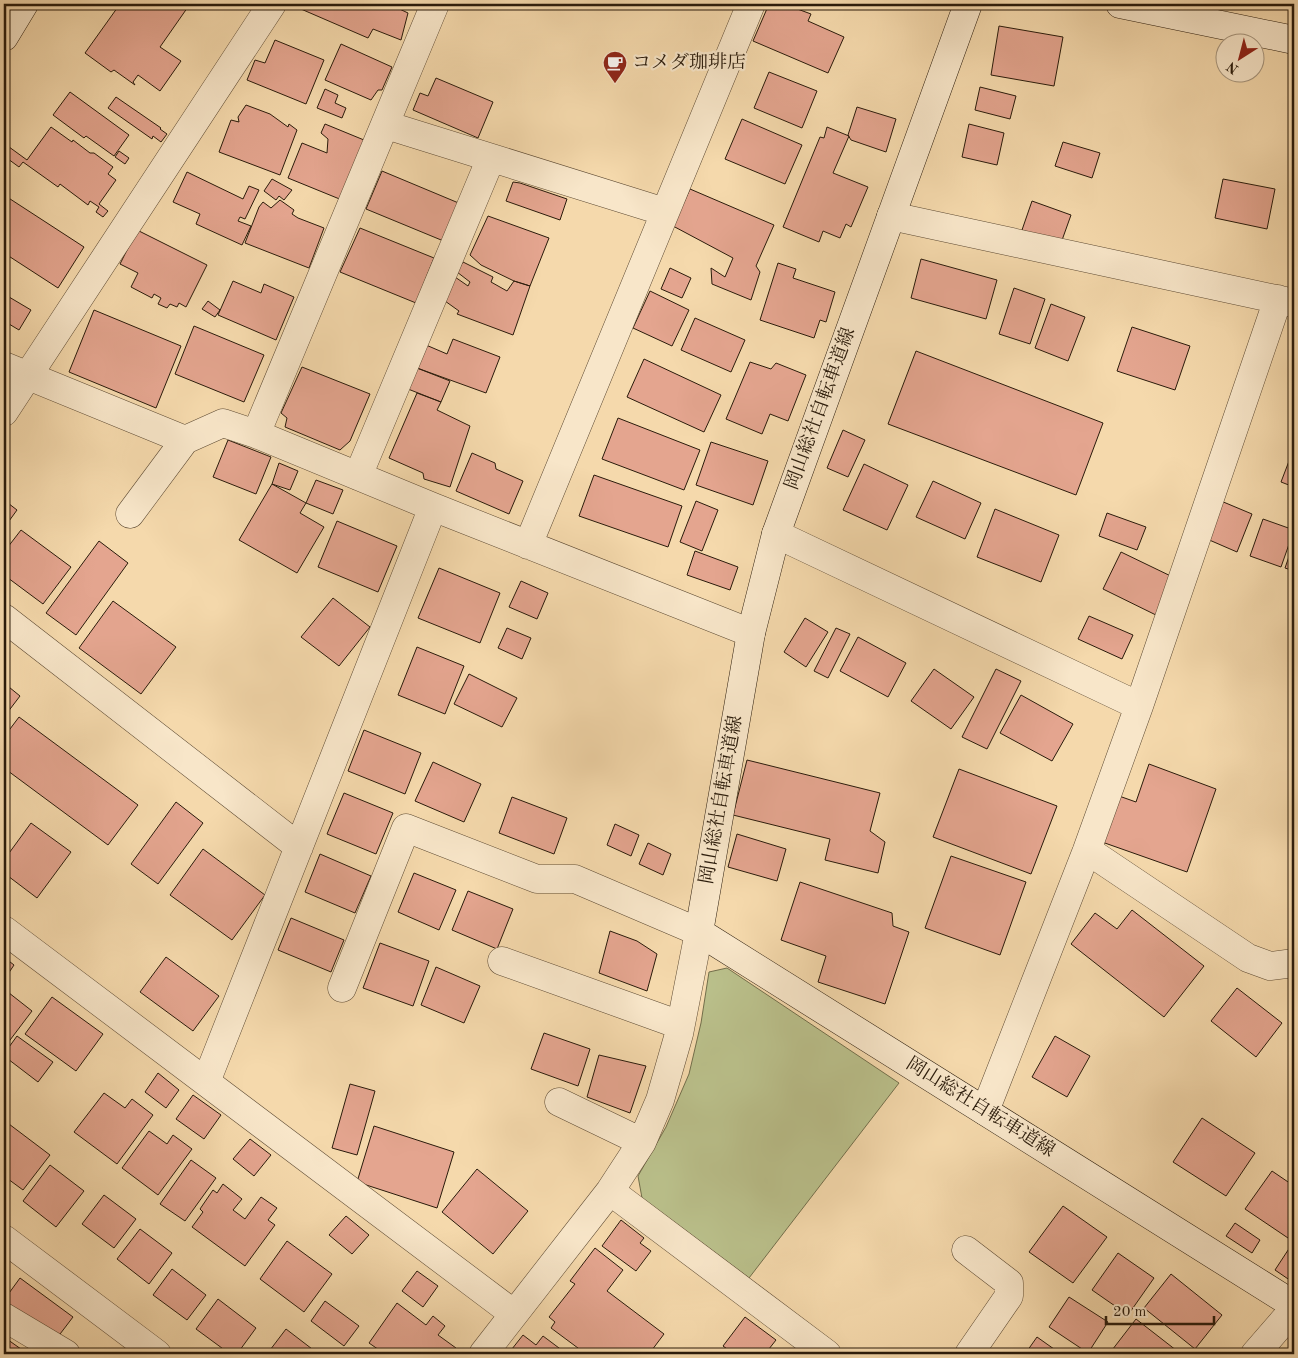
<svg xmlns="http://www.w3.org/2000/svg" width="1298" height="1358" font-family="'Old Standard TT','Noto Serif JP',serif">
<style>
.green{fill:#bac08b;stroke:#726e4b}
.building{fill:#e4a58f;stroke:#2a1b0b}
.lines{fill:none;stroke-linecap:round;stroke-linejoin:round}
.street-casing{stroke:#5d4a33;stroke-width:29}
.secondary-casing{stroke:#2a1b0b;stroke-width:29}
.street{stroke:#f8e6c9;stroke-width:28}
.secondary{stroke:#f8e6c9;stroke-width:28}
.labels{text-anchor:middle;dominant-baseline:central;stroke-width:4.5;stroke-linejoin:round;paint-order:stroke}
.poi-label{font-size:19px;fill:#2a1b0b;stroke:#f8e6c9;text-anchor:start}
.street-label{font-size:19px;fill:#2a1b0b;stroke:#f8e6c9}
</style>
<rect width="100%" height="100%" fill="#f5d9ac"/>
<filter id="stains"><feTurbulence type="fractalNoise" baseFrequency=".004" numOctaves="4"/><feColorMatrix values="0 0 0 0 .2 0 0 0 0 .09 0 0 0 0 .02 0 0 0 .5 -.17"/></filter>
<radialGradient id="worn" r=".72"><stop offset=".6" stop-color="#630" stop-opacity="0"/><stop offset="1" stop-color="#630" stop-opacity=".3"/></radialGradient>
<!-- green -->
<path class="green" d="M727,968l172,115 -150,195 -107,-80 -4,-22 28,-49 23,-53 12,-51 8,-51z"/>
<!-- building -->
<path class="building" d="M120,4h70l-30,43 21,14 -21,30 -22,-16 -5,7 2,3 -21,-15 -3,2 -26,-19z
M295,4h94l19,9 -7,27 -28,-11 -5,9 -74,-32z
M769,4h24l-1,3 19,7 -3,7 36,16 -16,36 -75,-32z
M999,26l64,11 -9,49 -63,-11z
M275,40l49,20 -18,44 -59,-24 8,-20 10,3z
M341,44l51,23 -10,23h-4l-7,10 -46,-20z
M769,72l48,19 -15,37 -48,-20z
M436,78l57,24 -15,36 -65,-28 7,-17 8,3z
M980,87l36,9 -6,23 -35,-9z
M325,89l13,6 -3,8 11,5 -4,10 -25,-10z
M70,92l59,43 -15,21 -28,-20 -2,2 -31,-23z
M116,97l45,31 -1,1 7,5 -6,8 -8,-6 -1,3 -44,-31z
M246,105l24,9 18,13 1,-3 8,6 -17,45 -61,-23 12,-32 8,2 -1,-5z
M857,107l39,12 -10,33 -35,-12 -3,-5z
M742,119l60,26 -17,39 -60,-25z
M325,124l39,16 -22,60 -54,-22 14,-35 25,10 1,-14 -7,-6z
M969,124l35,9 -7,32 -35,-8z
M51,127l21,15 1,-2 17,13h4l19,14 -5,7 8,6 -17,24 9,7 -5,6 -7,-5 3,-5 -9,-6 -2,4 -28,-21 -2,3 -35,-25 -4,5 -15,-11v-10l1,-2 22,16z
M827,127l22,9 -16,37 35,14 -17,40 -5,-3 -6,14 -17,-7 -4,11 -36,-15 37,-90 4,1z
M1063,142l37,11 -8,25 -37,-12z
M119,151l10,7 -4,6 -10,-7z
M382,171l79,33 -15,38 -80,-33z
M187,172l56,27 6,-13 10,4 -14,29 -5,-2 -2,4 13,5 -9,19 -46,-21 4,-10 -27,-12z
M272,179l20,11 -8,10 -5,-4 -3,4 -12,-9z
M1223,179l52,10 -8,40 -52,-11z
M513,182l7,1 47,16 -7,21 -54,-19z
M690,189l84,36 -18,41 4,6 -9,28 -39,-16 -1,-16 14,9 8,-19 -60,-32z
M4,195l80,52 -26,41 -54,-35z
M280,200l14,10 -2,4 6,4 26,10 -15,40 -64,-25 14,-36 4,-5 8,6z
M1032,201l39,14 -10,28 -39,-13z
M488,216l61,22 -19,48 -16,-5 -33,-16 -11,-10z
M360,228l74,30 -18,45 -76,-31z
M137,230l70,35 -21,42 -7,-4 -2,4 -7,-3 -3,4 -9,-4 3,-6 -7,-4 -2,4 -21,-11 7,-14 -18,-9z
M921,259l76,21 -11,39 -75,-21z
M463,262l30,15 -2,5 16,9 7,-10 16,5 -17,49 -56,-21 2,-3 -14,-10 10,-24 13,9 2,-4 -13,-10z
M778,263l18,6 -3,9 42,14 -9,30 -6,-2 -6,18 -54,-18z
M670,268l21,10 -9,20 -21,-9z
M233,281l28,12 3,-9 30,13 -18,43 -58,-25z
M1014,288l31,11 -15,45 -31,-10z
M650,291l39,19 -17,36 -39,-18z
M4,294l27,16 -12,20 -15,-9z
M208,301l12,9 -5,7 -13,-8z
M1051,304l34,13 -17,44 -33,-13z
M94,310l87,36 -25,62 -87,-36z
M695,318l50,22 -14,32 -50,-22z
M194,326l70,29 -20,47 -69,-28z
M1132,327l58,19 -15,44 -58,-19z
M453,339l47,18 -14,36 -69,-25 9,-23 21,9z
M916,351l187,72 -27,72 -188,-71z
M644,359l77,36 -17,37 -77,-35z
M750,362l21,7 5,-6 30,12 -18,46 -18,-7 -8,20 -36,-15z
M302,367l68,27 -20,47 -10,9 -55,-23 2,-9 -6,-5z
M417,368l33,13 -9,21 -33,-13z
M417,393l24,9 -4,8 33,16 -20,61 -26,-8 -1,-6 -34,-15z
M618,418l82,32 -16,40 -82,-31z
M843,430l22,10 -17,37 -21,-9z
M228,440l43,17 -15,37 -43,-17z
M711,442l57,19 -15,44 -57,-20z
M1294,448v39l-13,-5z
M472,453l23,10 1,6 27,12 -14,33 -53,-23z
M279,463l19,8 -8,19 -18,-6z
M864,464l44,21 -21,45 -44,-20z
M594,475l88,31 -14,41 -89,-31z
M316,480l27,10 -10,24 -27,-11z
M933,481l48,22 -16,36 -49,-22z
M272,484l34,19 -6,10 24,14 -27,46 -58,-33z
M4,500l13,10 -13,18z
M696,501l22,9 -16,41 -22,-9z
M1221,501l31,13 -15,38 -30,-13z
M995,509l64,26 -18,47 -64,-25z
M1107,513l39,14 -9,23 -38,-14z
M1263,519l31,11 -13,37 -31,-11z
M337,521l60,25 -19,46 -60,-25z
M21,530l50,37 -28,37 -39,-29v-23z
M99,541l29,22 -52,72 -30,-22z
M1294,542v29l-9,-3z
M695,551l43,16 -8,23 -43,-15z
M1121,552l58,28 -19,37 -57,-28z
M439,568l61,25 -20,50 -62,-25z
M521,581l27,12 -11,26 -28,-12z
M333,598l37,29 -31,39 -38,-29z
M113,601l63,46 -35,47 -62,-46z
M1089,616l44,19 -11,24 -44,-20z
M805,618l23,14 -22,35 -22,-15z
M507,628l24,10 -9,21 -24,-11z
M836,628l14,6 -22,44 -14,-7z
M858,637l48,26 -18,34 -48,-26z
M417,647l47,19 -19,48 -47,-19z
M934,669l40,28 -23,32 -40,-28z
M996,669l25,12 -34,68 -25,-12z
M469,674l48,24 -15,29 -48,-23z
M4,683l16,13 -16,21z
M1021,695l52,29 -21,37 -52,-28z
M19,717l119,88 -30,40 -104,-77v-31z
M364,730l57,23 -16,41 -57,-23z
M747,760l133,33 -10,38 15,11 -7,31 -53,-13 5,-21 -97,-24z
M433,762l48,22 -17,38 -49,-21z
M1149,764l67,25 -29,83 -85,-30 17,-46 17,6z
M959,769l98,37 -26,68 -98,-37z
M344,793l49,20 -17,41 -49,-20z
M512,797l55,21 -13,36 -55,-21z
M176,802l27,21 -45,61 -27,-20z
M31,823l40,29 -34,46 -33,-25v-13z
M615,824l24,11 -8,21 -24,-11z
M737,834l49,15 -9,32 -49,-14z
M648,843l23,11 -8,21 -24,-11z
M203,849l62,46 -33,45 -62,-45z
M320,854l51,22 -16,37 -50,-21z
M951,856l75,26 -26,73 -75,-27z
M414,873l42,17 -17,40 -41,-18z
M800,882l92,31 1,13 16,6 -24,72 -67,-22 8,-26 -45,-16z
M468,891l45,18 -16,40 -45,-19z
M1132,910l72,56 -40,51 -93,-73 24,-31 22,16z
M291,918l53,22 -13,32 -53,-22z
M610,931l27,10 20,13 -10,37 -48,-18z
M380,943l49,18 -16,45 -50,-18z
M166,957l53,39 -26,35 -53,-39z
M5,958l9,7 -10,15v-21z
M436,967l44,19 -16,37 -43,-18z
M1237,988l45,35 -26,34 -45,-36z
M4,989l28,22 -28,37z
M52,997l51,37 -27,37 -51,-37z
M544,1033l46,16 -12,37 -47,-17z
M17,1036l36,26 -15,20 -34,-26v-2z
M1055,1036l35,20 -23,41 -35,-20z
M599,1055l47,11 -16,47 -43,-16z
M158,1073l21,17 -13,18 -21,-16z
M350,1084l25,7 -18,64 -25,-7z
M104,1093l21,15 7,-9 21,16 -36,49 -43,-32z
M193,1095l28,20 -17,24 -28,-20z
M1202,1118l53,35 -29,43 -53,-34z
M5,1121l45,34 -27,35 -19,-14z
M374,1126l80,26 -17,56 -80,-26z
M149,1131l18,13 6,-9 19,14 -34,46 -36,-27z
M250,1139l21,16 -17,21 -21,-17z
M191,1160l25,18 -31,43 -25,-17z
M50,1165l34,26 -28,36 -33,-26z
M477,1169l51,42 -35,43 -51,-42z
M1272,1171l22,15v43l-6,9 -43,-29z
M223,1184l19,15 -9,11 12,9 16,-22 16,11 -9,12 7,5 -30,41 -53,-39 11,-15 -3,-3 13,-19 4,3z
M104,1195l32,24 -22,29 -32,-24z
M1063,1206l44,31 -34,46 -44,-31z
M346,1216l23,19 -17,19 -23,-19z
M621,1220l23,18 -4,5 11,8 -15,20 -34,-25z
M1235,1223l25,17 -8,13 -26,-17z
M140,1229l32,24 -23,31 -32,-25z
M287,1241l45,33 -28,38 -44,-33z
M1294,1241v42l-19,-13z
M595,1248l28,22 -16,21 57,43 -15,20h-52l-6,-4 -5,4 -35,-26 4,-6 -6,-5 26,-33 -5,-3z
M1118,1253l36,25 -26,37 -36,-25z
M172,1269l34,26 -19,25 -34,-25z
M417,1271l21,15 -15,21 -21,-16z
M1171,1274l51,41 -27,34 -51,-41z
M20,1278l53,39 -16,21 -53,-35v-3z
M1069,1297l39,25 -20,31 -39,-26z
M218,1299l38,29 -19,26h-7l-34,-25z
M325,1301l34,25 -15,20 -33,-25z
M397,1303l29,22 7,-9 12,10 -7,9 18,13 -4,6h-67l-16,-11z
M745,1317l31,23 -11,14h-31l-11,-8z
M1136,1319l45,35h-72z
M286,1329l30,23 -1,2h-48z
M523,1335l13,10 7,-9 24,18h-59z
M4,1337l24,17h-24z
M1037,1337l24,17h-36z"/>
<g class="lines">
<defs>
<path id="street" d="M386,125l279,87
M891,216l403,87
M4,366l181,74 38,-17 33,11 177,73 318,126
M4,412l268,-408
M256,434l179,-430
M358,476l133,-318
M130,514l55,-74
M776,534l363,172
M528,545l223,-541
M4,618l295,229
M1087,850l161,108 22,8 24,-3
M4,930l510,384
M502,961l178,64
M342,988l64,-160 131,51h38l124,53 -20,102 -19,66 -18,42 -32,49 -127,163
M206,1082l227,-575
M559,1102l83,40
M985,1111l102,-261 52,-144 139,-407
M610,1191l217,163
M4,1239l153,115
M966,1250l43,33v13l-40,58
M4,1317l62,37
M1255,1354l39,-45"/>
<path id="secondary" d="M968,4l-192,530 -25,99 -52,299 595,373
M1120,4l174,36
M4,37l20,-33"/>
</defs>
<!-- street casing -->
<use href="#street" class="street-casing"/>
<!-- secondary casing -->
<use href="#secondary" class="secondary-casing"/>
<!-- street -->
<use href="#street" class="street"/>
<!-- secondary -->
<use href="#secondary" class="secondary"/>
</g>
<!-- icons -->
<defs>
<symbol id="cafe-pin" viewBox="-11 -11 22 30"><path d="M0 17L-7.5 6A9.5 9.5 0 1 1 7.5 6Z" fill="#8f2418" stroke="#f8e6c9"/><path d="M-5.5-4.5H6V0H3Q3 3.5 0 3.5H-2.5Q-5.5 3.5-5.5 0ZM3-3.2v2h1.7v-2ZM-6 4.5H4V6H-6Z" fill="#fff"/></symbol>
</defs>
<g fill-rule="evenodd">
<use href="#cafe-pin" x="601" y="49" width="28" height="38"/>
</g>
<g class="labels">
<!-- poi labels -->
<g class="poi-label">
<text x="632" y="63">コメダ珈琲店</text>
</g>
<!-- street labels -->
<g class="street-label">
<text transform="translate(821 409) rotate(-70)">岡山総社自転車道線</text>
<text transform="translate(722 800) rotate(-80)">岡山総社自転車道線</text>
<text transform="translate(980 1108) rotate(32)">岡山総社自転車道線</text>
</g>
</g>
<!-- margin -->
<rect width="1298" height="1358" fill="none" stroke="#f5d9ac" stroke-width="20"/>
<rect x="5" y="5" width="1288" height="1348" fill="none" stroke="#2a1b0b" stroke-width="2.5"/>
<rect x="10" y="10" width="1278" height="1338" fill="none" stroke="#2a1b0b"/>
<!-- north arrow -->
<g transform="translate(1240 58) rotate(216)"><circle r="24" fill="#f8e6c9" stroke="#a6957d"/>
<path d="M0-4L9 19L0 12L-9 19Z" fill="#8f2418"/>
<text y="-8" font-size="14" font-weight="bold" text-anchor="middle" fill="#2a1b0b">N</text>
</g>
<!-- scale -->
<path d="M1106 1316v8h108v-8" fill="none" stroke="#2a1b0b" stroke-width="2.5"/>
<text x="1113" y="1316" font-size="15" fill="#2a1b0b" stroke="#f8e6c9" stroke-width="4" paint-order="stroke">20 m</text>
<rect width="100%" height="100%" filter="url(#stains)"/>
<rect width="100%" height="100%" fill="url(#worn)"/>
</svg>
